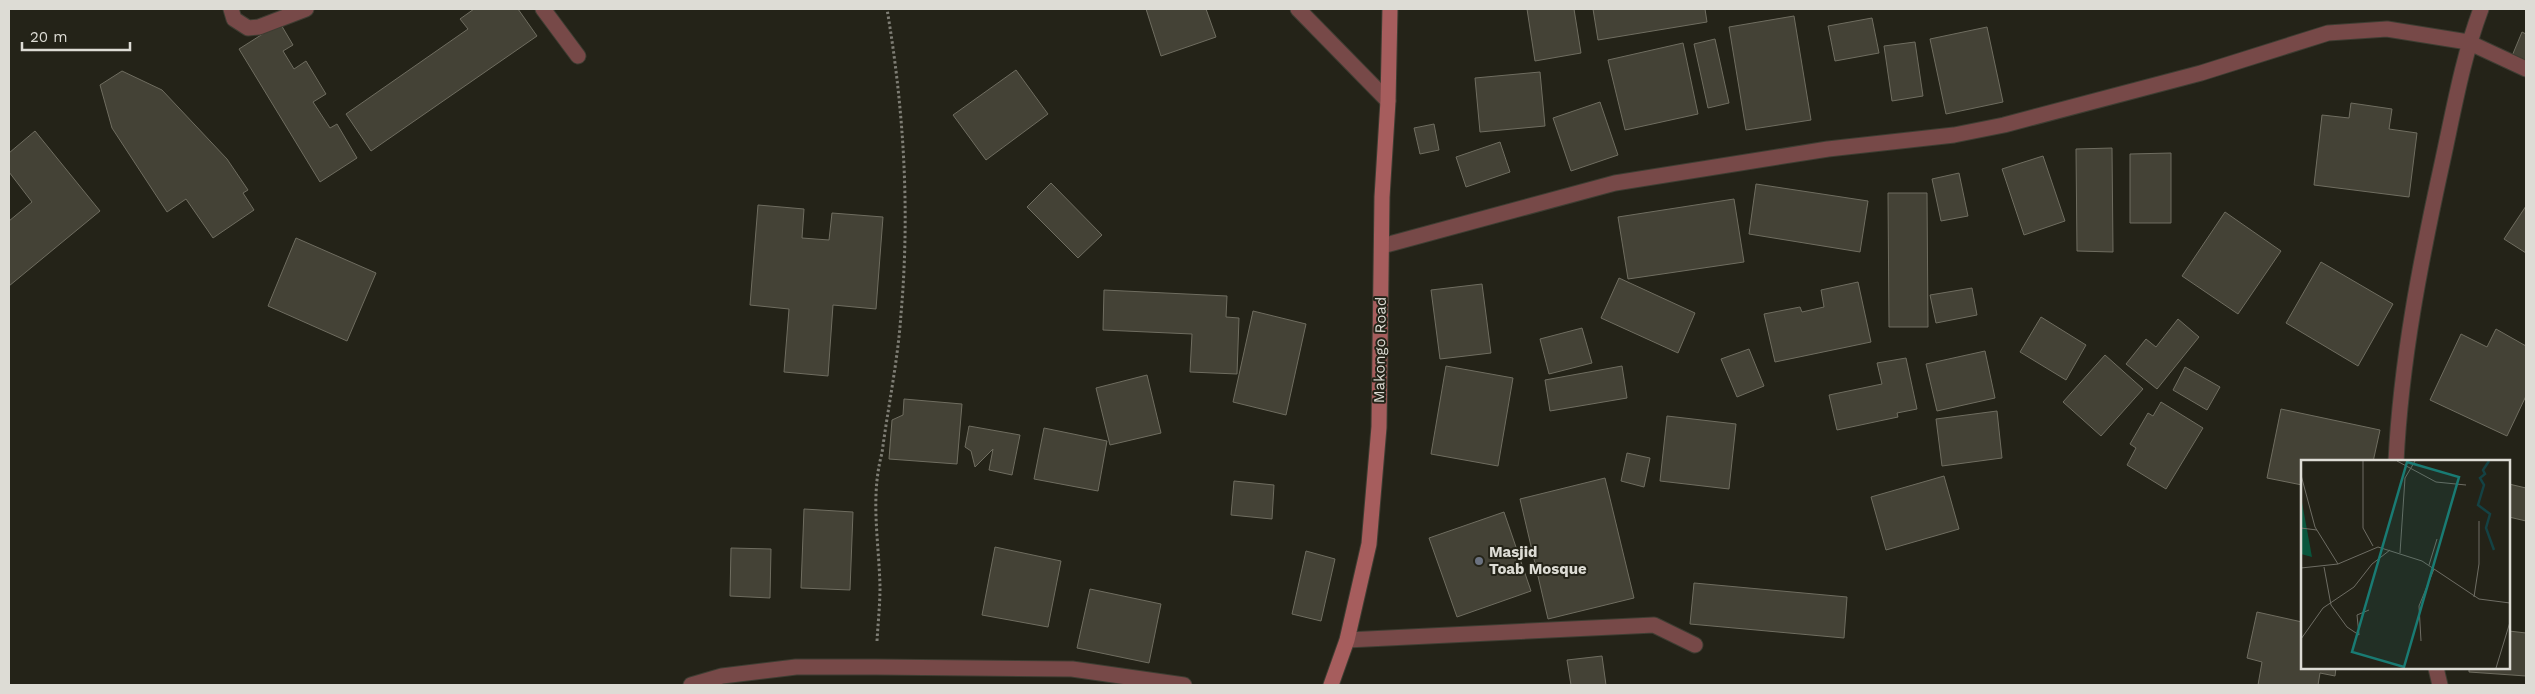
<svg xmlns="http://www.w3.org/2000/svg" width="2535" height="694" font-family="'Work Sans',sans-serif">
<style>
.building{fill:#444236;stroke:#6f6d60}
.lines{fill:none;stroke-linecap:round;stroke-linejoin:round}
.street-casing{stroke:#3e3d32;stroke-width:17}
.secondary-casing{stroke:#3e3d32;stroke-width:17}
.path{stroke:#7f7e75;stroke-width:3;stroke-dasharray:2.5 2.5;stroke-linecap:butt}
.street{stroke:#774948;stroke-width:15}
.secondary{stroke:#a65d5d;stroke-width:15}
.worship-dot{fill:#6b7280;stroke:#242318;stroke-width:2}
.labels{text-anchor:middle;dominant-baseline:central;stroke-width:4;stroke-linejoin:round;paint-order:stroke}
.street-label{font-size:15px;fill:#dddcd5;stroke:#242318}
.poi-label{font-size:15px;font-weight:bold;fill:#dddcd5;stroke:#242318;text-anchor:start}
.inset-river{fill:none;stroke:#144244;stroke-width:2.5}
.inset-road{fill:none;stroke:#6e6d64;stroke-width:1}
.view{fill:#197b73;fill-opacity:0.15;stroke:#197b73;stroke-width:2.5}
.inset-edge{fill:none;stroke:#dddcd5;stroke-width:2.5}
</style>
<rect width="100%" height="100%" fill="#242318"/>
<!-- building -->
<path class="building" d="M474,9h44l19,27 -166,115 -25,-37 122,-85 -8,-10z
M1146,9h60l10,28 -55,19z
M1527,9h47l7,44 -46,8z
M1593,9h112l2,13 -109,18z
M1794,16l17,104 -65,10 -17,-103z
M1872,18l7,35 -44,8 -7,-35z
M280,23l13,22 -10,6 11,18 12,-8 20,33 -13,8 17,26 7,-4 20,34 -37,24 -81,-133z
M1987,27l16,75 -57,12 -16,-75z
M2522,32l4,2v27l-14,-5z
M1715,39l14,64 -21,5 -14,-64z
M1915,42l8,54 -31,5 -8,-55z
M1683,43l15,71 -73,16 -17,-70z
M1016,70l32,44 -62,46 -33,-45z
M122,71l40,19 65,69 21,31 -5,3 11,17 -41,28 -27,-39 -19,13 -55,-84 -12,-43z
M1540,72l5,54 -65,6 -5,-54z
M1600,102l18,53 -47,16 -18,-53z
M2351,103l41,6 -3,20 28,4 -8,64 -95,-12 8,-70 27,3z
M1434,124l5,26 -19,4 -6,-26z
M35,131l65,80 -91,75v-65l23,-19 -23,-30v-19z
M1500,142l10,30 -44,15 -10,-30z
M2112,148l1,104 -36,-1 -1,-102z
M2171,153v70h-41v-69z
M2043,156l22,65 -41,14 -22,-66z
M1959,173l9,43 -27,5 -9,-42z
M1051,183l51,52 -24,23 -51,-51z
M1756,184l112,17 -8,51 -111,-18z
M1888,193h39l1,134h-39z
M1734,199l10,63 -116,17 -10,-62z
M758,205l46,4 -2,29 27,2 3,-27 51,4 -7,92 -43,-4 -5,71 -44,-4 5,-63 -39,-4z
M2526,206v47l-22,-14z
M2225,212l56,39 -43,63 -56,-38z
M296,238l80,35 -29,68 -79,-35z
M2321,262l72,42 -35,62 -72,-43z
M1619,278l76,35 -17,40 -77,-35z
M1858,282l13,60 -96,20 -11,-48 36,-7 2,5 22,-5 -3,-17z
M1482,284l9,69 -51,6 -9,-69z
M1972,288l5,27 -41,8 -6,-28z
M1104,290l123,6 -1,21 13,1 -2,56 -47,-2 2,-38 -89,-4z
M1253,311l53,13 -20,91 -53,-13z
M2041,317l45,28 -20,35 -46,-28z
M2178,319l21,18 -42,52 -31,-25 20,-25 10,8z
M1582,328l10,35 -43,11 -9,-35z
M2496,329l30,17v50l-19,40 -77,-36 31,-66 26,13z
M1749,349l15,37 -27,11 -16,-38z
M1985,351l10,47 -58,13 -11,-47z
M2105,355l38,34 -42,47 -38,-34z
M1906,358l11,51 -20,4 1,4 -61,13 -8,-35 53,-11 -5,-21z
M1446,366l67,12 -15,88 -67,-12z
M1622,366l5,32 -77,13 -5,-31z
M2185,367l35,20 -13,23 -34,-20z
M1147,375l14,58 -51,12 -14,-57z
M904,399l58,5 -5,60 -68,-5 3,-39 11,-5z
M2161,402l42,26 -37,61 -39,-24 9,-17 -6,-4 18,-31 5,3z
M2281,409l99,21 -7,32h-71v23l-35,-7z
M1997,411l5,47 -60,8 -6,-47z
M1667,416l69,8 -7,65 -69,-8z
M969,426l51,9 -8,40 -23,-5 4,-21 -18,18 -4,-16 -6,-4z
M1044,428l63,13 -9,50 -64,-12z
M1627,453l23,5 -6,29 -23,-6z
M1944,476l15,53 -73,21 -15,-53z
M1605,478l29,120 -86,21 -28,-120z
M1234,481l40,4 -2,34 -41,-4z
M2509,484l17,4v33l-17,-4z
M804,509l49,3 -3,78 -49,-2z
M1504,512l27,79 -74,26 -28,-79z
M995,547l66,14 -13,66 -66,-12z
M731,548l40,1 -1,49 -40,-2z
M1306,551l29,8 -14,62 -29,-7z
M1694,583l153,14 -3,41 -154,-14z
M1090,589l71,15 -12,59 -72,-15z
M2257,612l45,10v46h34l-1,8 -15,-3 -2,12h-60l4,-23 -15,-4z
M2509,631l17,2v43l-57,-4v-4h40z
M1602,656l4,29h-35l-4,-25z"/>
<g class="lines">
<defs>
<path id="street" d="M231,9l3,10 14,9 11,-1 47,-18
M543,9l35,47
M1298,9l90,92
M1382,246l233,-63 213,-34 126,-14 50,-10 197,-52 127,-40 59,-4 81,13 58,27
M2396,462c5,-103 25,-203 47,-303 11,-51 20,-102 38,-150
M1347,640l307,-15 41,20
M2436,668l4,17
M691,685l31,-9 74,-9h80l196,2 112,16"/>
<path id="secondary" d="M1331,685l16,-45 22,-96 10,-117 3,-230 6,-96 2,-92"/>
</defs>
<!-- street casing -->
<use href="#street" class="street-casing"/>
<!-- secondary casing -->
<use href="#secondary" class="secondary-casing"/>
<!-- path -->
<path class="path" d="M877,641c1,-18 3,-36 3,-54 -1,-45 -10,-90 2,-134 6,-46 16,-93 19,-139 9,-102 3,-204 -14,-305"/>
<!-- street -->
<use href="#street" class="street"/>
<!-- secondary -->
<use href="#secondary" class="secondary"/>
</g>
<!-- markers -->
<circle class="worship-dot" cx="1479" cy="561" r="5"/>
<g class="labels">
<!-- street labels -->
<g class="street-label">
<text transform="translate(1380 350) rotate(-89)">Makongo Road</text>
</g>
<!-- poi labels -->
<g class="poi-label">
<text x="1489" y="552">Masjid<tspan x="1489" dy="17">Toab Mosque</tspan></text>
</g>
</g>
<!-- overview -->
<g transform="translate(2301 460)">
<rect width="209" height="209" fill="#242318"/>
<path d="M0,37l11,60 -11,-3z" fill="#09563d"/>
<path class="inset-river" d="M188,1l-6,9 2,4 -5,4 4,7 -6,20 12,9 -4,14 8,22"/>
<path class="inset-road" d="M62,1v67l10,18M96,1l39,21 30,3M0,15l14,52 23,37M0,68l16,2M99,93l5,-75 10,-17M128,105l8,-26M23,107l7,38 16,22 12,8 -2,-20 12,-5M0,108l37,-4 40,-17 44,14 57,38 31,4M173,137l5,-33v-43M0,179l22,-31 31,-21 18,-23 18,-14M120,181l-2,-35 15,-37M195,208l14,-46"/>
<path class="view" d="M106,2l52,15 -55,190 -52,-15z"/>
<rect width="209" height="209" class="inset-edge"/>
</g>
<!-- border -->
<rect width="2535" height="694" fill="none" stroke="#dddcd5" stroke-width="20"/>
<!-- scale -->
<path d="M22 42v8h108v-8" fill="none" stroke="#dddcd5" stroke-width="2.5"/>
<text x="30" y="42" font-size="15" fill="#dddcd5" stroke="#242318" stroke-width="4" paint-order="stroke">20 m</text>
</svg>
